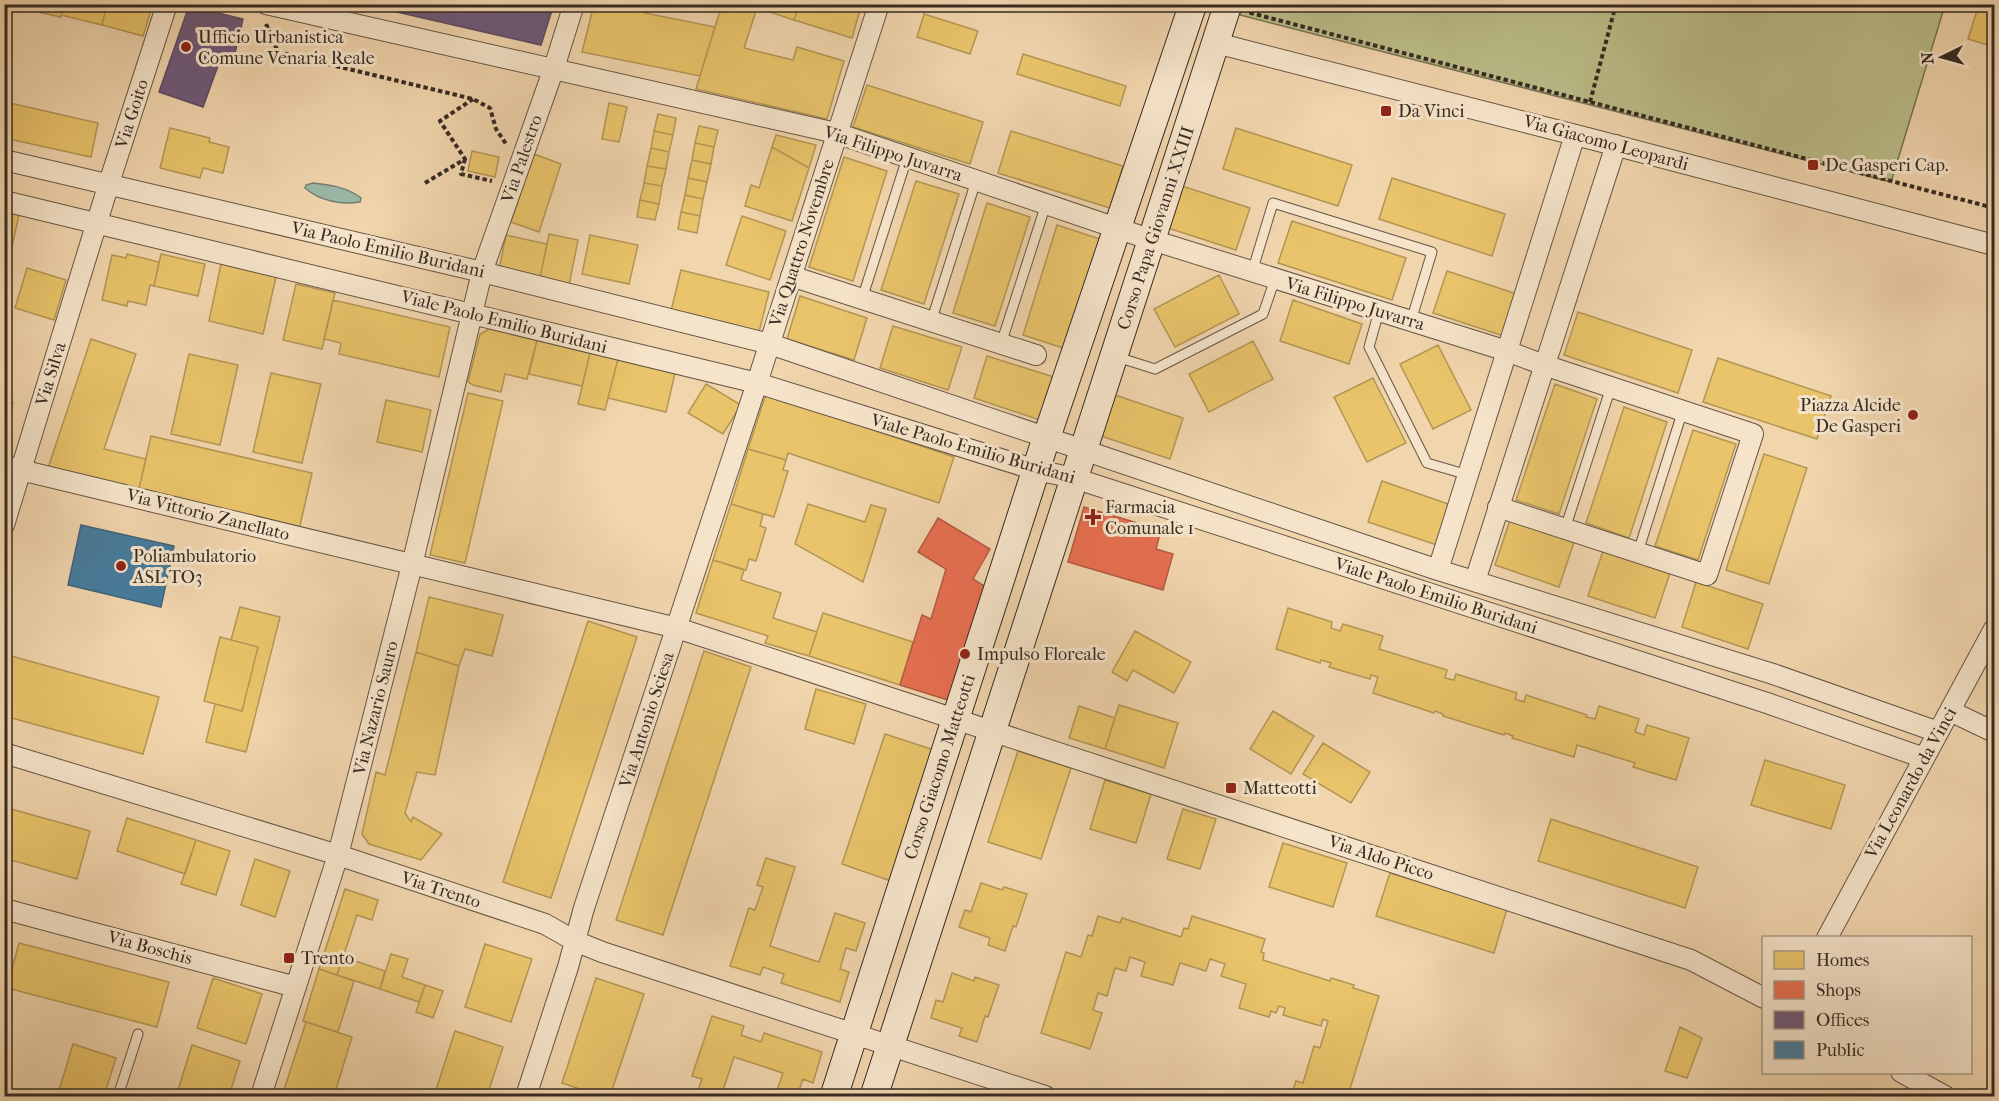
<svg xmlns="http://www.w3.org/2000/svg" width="1999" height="1101" font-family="'IM FELL French Canon',serif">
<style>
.green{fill:#bbbd89;stroke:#787456;stroke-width:1.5}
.water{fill:#9bb9a8;stroke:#738073;stroke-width:1.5}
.homes{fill:#e9c46a;stroke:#b39655;stroke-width:1.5}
.shops{fill:#e76f51;stroke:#b25b44;stroke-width:1.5}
.offices{fill:#6d597a;stroke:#5c4b60;stroke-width:1.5}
.public{fill:#457b9d;stroke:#406379;stroke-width:1.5}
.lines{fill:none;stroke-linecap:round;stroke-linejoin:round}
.lane-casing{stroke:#655646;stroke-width:11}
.street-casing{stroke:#655646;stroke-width:22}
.secondary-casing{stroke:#362b24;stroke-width:29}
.path{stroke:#362b24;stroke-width:4;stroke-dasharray:4.5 3;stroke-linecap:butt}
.lane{stroke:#f6e4ca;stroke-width:9}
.street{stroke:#f6e4ca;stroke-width:20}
.secondary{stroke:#f6e4ca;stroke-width:27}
.poi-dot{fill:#8f2418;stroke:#f6e4ca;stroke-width:2}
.labels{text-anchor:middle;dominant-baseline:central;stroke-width:6;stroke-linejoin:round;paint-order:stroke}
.poi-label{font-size:18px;fill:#362b24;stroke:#f6e4ca;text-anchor:start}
.street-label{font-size:18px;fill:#362b24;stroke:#f6e4ca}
</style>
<rect width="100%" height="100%" fill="#f1d5ad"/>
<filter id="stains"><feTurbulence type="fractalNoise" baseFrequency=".00333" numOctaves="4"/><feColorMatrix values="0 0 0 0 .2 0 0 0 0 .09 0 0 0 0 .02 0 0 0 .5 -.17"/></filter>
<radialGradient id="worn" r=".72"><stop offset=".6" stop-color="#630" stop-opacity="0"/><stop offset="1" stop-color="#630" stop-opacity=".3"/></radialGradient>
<!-- green -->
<path class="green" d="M1243,5l701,-1 1,1 -54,177 -651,-167z"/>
<!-- water -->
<path class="water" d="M313,183c17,2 34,4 48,15l-1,4c-19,3 -40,-1 -55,-14l1,-3z"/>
<!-- homes -->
<path class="homes" d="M4,4h21l-1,8 -20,-4z
M25,4h39l-3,13 -37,-8z
M64,4h43l-5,21 -41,-10z
M107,4h46l-10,32 -41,-11z
M594,4h54l-3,9 70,14 -15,49 -118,-24z
M722,4h23l12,4 -13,40 49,12 4,-13 47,14 -17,58 -131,-30z
M745,4h54l-5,16z
M799,4h45l16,6 -8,28 -58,-18z
M1979,4h15v43l-26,-8z
M924,14l54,17 -8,23 -53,-17z
M1023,54l103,32 -6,20 -103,-32z
M867,85l116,37 -13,42 -117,-37z
M4,102l6,1 -6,22z
M10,103l88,20 -7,34 -87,-19v-13z
M609,103l18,4 -8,35 -17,-3z
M658,114l18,4 -3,17 -19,-4z
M699,126l19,4 -4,17 -19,-4z
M170,128l40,10 -1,4 20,5 -6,26 -20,-5 -3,10 -40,-10z
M1236,128l116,37 -14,41 -115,-37z
M654,131l19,4 -4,17 -18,-4z
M1011,131l112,35 -13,42 -112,-35z
M776,135l40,10 -7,23 -37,-21z
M695,143l19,4 -3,17 -19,-4z
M772,147l37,21 -17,53 -47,-15 6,-21 8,3z
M651,148l18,4 -3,17 -19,-3z
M472,151l27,6 -4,20 -27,-6z
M534,154l27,10 -22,68 -28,-10z
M844,157l43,14 -34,110 -44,-14z
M692,160l19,4 -4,18 -19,-4z
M647,166l19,3 -4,17 -18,-3z
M688,178l19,4 -4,17 -18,-4z
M1392,178l113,36 -13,42 -113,-37z
M916,181l43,13 -35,110 -43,-14z
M644,183l18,3 -3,18 -19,-4z
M1182,186l68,22 -14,42 -68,-22z
M685,195l18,4 -3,17 -19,-4z
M640,200l19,4 -4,16 -18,-3z
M987,203l43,14 -35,109 -42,-13z
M4,211l15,4 -13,58 -2,-1z
M681,212l19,4 -3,17 -19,-4z
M742,216l44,15 -16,49 -44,-15z
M1292,221l114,37 -14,42 -114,-37z
M1057,225l43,14 -34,110 -43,-14z
M549,234l29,6 -9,45 -29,-7z
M506,235l41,9 -7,34 -41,-8z
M590,235l48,10 -9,39 -47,-10z
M127,254l32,8 -5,24 -4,-1 -4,20 -18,-4 -1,5 -25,-6 10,-45 14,3z
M161,254l44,10 -7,32 -44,-10z
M221,264l55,13 -13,57 -54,-13z
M27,268l39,12 -12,40 -39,-12z
M681,270l88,22 -10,40 -88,-21z
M1447,271l70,23 -13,42 -71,-23z
M1219,275l20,39 -64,33 -21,-38z
M296,284l39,9 -13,56 -39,-9z
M800,296l67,22 -13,42 -67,-21z
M333,300l117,27 -11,50 -100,-23 2,-11 -17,-4z
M1293,300l69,24 -13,40 -69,-23z
M1578,312l114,38 -14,43 -114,-38z
M893,326l69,21 -14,43 -68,-22z
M489,329l48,11 -10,39 -22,-5 -4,18 -28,-7 -5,-3 12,-48z
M91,339l45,15 -32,95 42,10 -8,34 -91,-22z
M537,340l53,13 -8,33 -53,-12z
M1253,341l20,38 -64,33 -20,-38z
M1438,345l33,65 -38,19 -33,-65z
M590,353l28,6 -13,51 -27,-6z
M189,354l49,11 -18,80 -49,-11z
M987,356l70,22 -14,43 -69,-23z
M1718,358l113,38 -14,43 -114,-37z
M618,359l57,14 -9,39 -58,-14z
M271,373l50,11 -19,79 -49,-11z
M1373,378l33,65 -39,19 -33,-65z
M706,384l35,21 -18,29 -35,-21z
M1555,384l42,15 -38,115 -43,-14z
M468,393l35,8 -38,162 -35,-8z
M766,394l188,63 -15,46 -151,-50 -2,7 -38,-11z
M1115,395l68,23 -13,41 -69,-23z
M4,400l9,2 -9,36z
M386,400l45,10 -9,42 -45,-10z
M1624,407l43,15 -38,116 -43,-15z
M1693,430l43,14 -38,116 -43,-14z
M151,436l161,37 -13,57 -161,-37z
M748,449l38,11 -3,10 5,1 -14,46 -43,-13z
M1764,454l43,14 -38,116 -43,-14z
M1382,481l69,24 -14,40 -69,-23z
M731,504l32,10 -3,12 6,2 -10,33 -7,-2 -3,11 -33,-10z
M808,504l57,18 6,-17 15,4 -23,73 -68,-38z
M1510,520l64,22 -15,45 -64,-22z
M1603,551l67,22 -15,45 -67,-22z
M713,560l31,10 -3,10 40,13 -8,25 44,14 -8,24 -44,-13 3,-7 -72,-23z
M1696,582l67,22 -15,45 -66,-22z
M429,597l74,18 -11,41 -27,-7 -6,17 -43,-14z
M240,607l40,10 -34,135 -40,-10 9,-38 27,7 16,-64 -27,-7z
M1288,608l44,14 -1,6 9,3 3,-7 40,12 -4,13 68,21 -2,8 9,2 2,-6 61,19 -2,6 9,3 2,-7 61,20 -1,2 9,2 4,-13 40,13 -4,13 9,3 3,-10 42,13 -13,42 -43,-13 2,-4 -58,-18 -3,12 -62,-19 1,-2 -8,-3 -1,2 -61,-19v-2l-8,-3 -1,2 -61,-20 5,-16 -7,-2 -1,4 -41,-12 2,-4 -10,-3 -1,3 -44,-14z
M823,613l90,29 -13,43 -91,-29z
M588,621l49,16 -86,261 -48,-16z
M1135,631l56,31 -17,31 -41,-23 -6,11 -15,-9z
M220,637l38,10 -16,64 -38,-10z
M704,651l47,16 -88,268 -47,-15z
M416,652l43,14 -24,109 -18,-3 -12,41 6,9 2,-5 29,17 -21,26 -52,-16 -7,-10 14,-62 9,3z
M4,654l155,43 -16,57 -139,-38z
M816,689l50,15 -12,40 -49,-15z
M1119,705l59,18 -14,45 -59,-19z
M1079,706l36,12 -10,31 -36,-11z
M1273,711l41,25 -23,38 -41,-25z
M885,734l52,17 -43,131 -52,-18z
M1323,743l47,29 -19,31 -48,-29z
M1018,751l53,17 -30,91 -53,-17z
M1765,760l80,25 -14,44 -80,-24z
M1105,780l46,14 -15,49 -46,-14z
M4,807l86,24 -13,48 -73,-21z
M1183,809l33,10 -16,50 -33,-10z
M127,818l69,22 -11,34 -68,-23z
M1551,819l147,48 -13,41 -147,-47z
M196,840l34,11 -14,44 -35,-11z
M1283,843l64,20 -14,44 -64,-20z
M766,858l29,9 -25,79 49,16 16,-49 30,10 -9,28 -10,-3 -6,21 9,3 -9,30 -59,-19 3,-9 -21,-7 -3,8 -30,-9 19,-58 6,2 8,-23 -6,-2z
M255,859l35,12 -15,46 -34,-12z
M1390,873l117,36 -13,44 -118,-37z
M981,883l21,7 2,-3 23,7 -11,33 -3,-1 -8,25 -17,-6 2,-7 -31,-11 6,-17 6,2z
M345,889l33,11 -6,20 -15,-5 -20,60 -18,-6z
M1098,916l22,7 2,-5 59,19 3,-9 4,1 4,-13 73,23 -4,13 3,1 -1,7 67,21 1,-3 23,7 -1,3 26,8 -30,96h-1l-2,4h-55l5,-15 7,2 11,-37 6,2 8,-27 -5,-2 -2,7 -38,-11 2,-7 -6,-2 -3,7 -5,-2 -2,6 -30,-9 7,-24 -25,-8 4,-12 -15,-5 -4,12 -26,-8 -7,22 -32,-9 4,-14 -15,-5 -4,14 -11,-3 -8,28 -9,-3 -5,17 9,3 -12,36 -49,-16 25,-81 15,5 7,-22 4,1z
M19,943l150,39 -12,45 -150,-39z
M485,944l47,15 -21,63 -46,-15z
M391,954l17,5 -6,18 23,8 -6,17 -39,-13z
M343,957l42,14 -5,18 -43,-14z
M319,969l35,12 -16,51 -35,-11z
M952,973l22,8 1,-4 24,8 -11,32 -3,-1 -8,26 -18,-6 3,-8 -31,-10 5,-18 7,2z
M213,978l49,16 -16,50 -49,-16z
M596,978l48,16 -34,102h-9l-39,-13z
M425,985l18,6 -10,27 -17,-6z
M712,1016l32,10 -3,9 20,7 3,-9 58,19 -9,31 -10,-4 -6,17h-22l8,-23 -49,-16 -13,39h-25l6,-17 -10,-3z
M306,1022l46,15 -18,59h-52z
M1680,1027l22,11 -15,40 -22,-7z
M455,1031l48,16 -16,49h-53z
M73,1044l43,14 -12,38h-40l-6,-2z
M192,1045l48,16 -11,35h-53z"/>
<!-- shops -->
<path class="shops" d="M1084,507l77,23 -5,19 17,5 -10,36 -95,-28z
M938,518l52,31 -17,30 13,8 -35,114 -51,-16 22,-70 9,4 15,-50 -28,-17z"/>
<!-- offices -->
<path class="offices" d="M362,4h192l-13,41z
M189,6l54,13 -11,47 -13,-3 -16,44 -44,-15z"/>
<!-- public -->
<path class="public" d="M81,525l93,21 -13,61 -93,-22z"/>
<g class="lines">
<defs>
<path id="lane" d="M1252,272l21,-69 159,49 -21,69
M862,299l45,-141
M1379,311l-10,36 58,116 41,12
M931,322l45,-141
M1001,344l45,-140
M1117,357l38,12 108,-55 12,-35
M1565,529l46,-142
M1638,552l45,-142
M118,1096l20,-62"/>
<path id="street" d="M266,4l570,129 316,107 355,111 37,14 209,69 -46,141 -209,-68
M1216,43l379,97 399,105
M4,160l478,112 288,72 668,226 335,104 165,58
M4,201l753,182 279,87 38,8 693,225 157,55
M791,276l245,79
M4,466l673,162 1014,332 73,38
M4,525l105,-342 58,-179
M1438,570l137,-435
M1475,581l141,-436
M1950,711l44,21
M4,753l334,102 207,69 30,17 27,11 443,144
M4,909l292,78
M1827,938l167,-309
M1901,1072l44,24
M261,1096l77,-241 74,-290 70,-293 72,-204 20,-64
M526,1096l42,-129 16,-59 173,-525 122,-379"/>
<path id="secondary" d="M834,1096l208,-645 151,-447
M874,1096l354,-1092"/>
</defs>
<!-- lane casing -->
<use href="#lane" class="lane-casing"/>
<!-- street casing -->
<use href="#street" class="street-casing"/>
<!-- secondary casing -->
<use href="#secondary" class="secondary-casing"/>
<!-- path -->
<path class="path" d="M1252,12l-1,1 743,195
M266,24l12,28 195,47 17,9 6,21 10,15
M1590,102l26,-98
M465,159l-4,15 31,7
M425,183l40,-24 -25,-38 33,-22"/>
<!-- lane -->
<use href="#lane" class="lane"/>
<!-- street -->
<use href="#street" class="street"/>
<!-- secondary -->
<use href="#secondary" class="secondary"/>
</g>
<!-- markers -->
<g class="poi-dot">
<circle cx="186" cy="47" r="6"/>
<rect x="1380" y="105" width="12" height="12" rx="3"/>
<rect x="1807" y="159" width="12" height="12" rx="3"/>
<circle cx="1913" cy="415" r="6"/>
<path d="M1090 508h6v6h6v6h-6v6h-6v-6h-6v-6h6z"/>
<circle cx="121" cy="566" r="6"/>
<circle cx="965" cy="654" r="6"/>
<rect x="1225" y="782" width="12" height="12" rx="3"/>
<rect x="283" y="952" width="12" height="12" rx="3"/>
</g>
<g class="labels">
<!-- poi labels -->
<g class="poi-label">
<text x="198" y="37">Ufficio Urbanistica<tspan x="198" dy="21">Comune Venaria Reale</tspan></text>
<text x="1398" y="111">Da Vinci</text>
<text x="1825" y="165">De Gasperi Cap.</text>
<text x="1901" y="405" text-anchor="end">Piazza Alcide<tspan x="1901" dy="21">De Gasperi</tspan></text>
<text x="1105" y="507">Farmacia<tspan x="1105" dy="21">Comunale 1</tspan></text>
<text x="133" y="556">Poliambulatorio<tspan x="133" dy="21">ASL TO3</tspan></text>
<text x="977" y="654">Impulso Floreale</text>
<text x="1243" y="788">Matteotti</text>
<text x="301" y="958">Trento</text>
</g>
<!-- street labels -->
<g class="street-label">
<text transform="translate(132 114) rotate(-72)">Via Goito</text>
<text transform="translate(1606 143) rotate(15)">Via Giacomo Leopardi</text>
<text transform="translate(893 154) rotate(18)">Via Filippo Juvarra</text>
<text transform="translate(522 159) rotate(-71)">Via Palestro</text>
<text transform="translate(1156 228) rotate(-72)">Corso Papa Giovanni XXIII</text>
<text transform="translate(802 243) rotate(-72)">Via Quattro Novembre</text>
<text transform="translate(388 250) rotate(13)">Via Paolo Emilio Buridani</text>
<text transform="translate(1355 304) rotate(17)">Via Filippo Juvarra</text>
<text transform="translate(504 322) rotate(14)">Viale Paolo Emilio Buridani</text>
<text transform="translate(51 374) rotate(-73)">Via Silva</text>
<text transform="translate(973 449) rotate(16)">Viale Paolo Emilio Buridani</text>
<text transform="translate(208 515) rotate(14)">Via Vittorio Zanellato</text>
<text transform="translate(1436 596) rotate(18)">Viale Paolo Emilio Buridani</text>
<text transform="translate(376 708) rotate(-76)">Via Nazario Sauro</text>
<text transform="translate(647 720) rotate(-72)">Via Antonio Sciesa</text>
<text transform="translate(940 767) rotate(-72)">Corso Giacomo Matteotti</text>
<text transform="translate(1911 783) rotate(-61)">Via Leonardo da Vinci</text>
<text transform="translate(1381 858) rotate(18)">Via Aldo Picco</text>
<text transform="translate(441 890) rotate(18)">Via Trento</text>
<text transform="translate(150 948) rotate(15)">Via Boschis</text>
</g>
</g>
<!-- margin -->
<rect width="1999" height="1101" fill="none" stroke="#f1d5ad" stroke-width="24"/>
<rect x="6" y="6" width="1987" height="1089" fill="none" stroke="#362b24" stroke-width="3"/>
<rect x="12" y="12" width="1975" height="1077" fill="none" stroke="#362b24" stroke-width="1.5"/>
<!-- legend -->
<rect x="1762" y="936" width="210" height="138" fill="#f6e4ca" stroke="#a99a88" stroke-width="1.5"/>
<rect x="1774" y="951" width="30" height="18" fill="#e9c46a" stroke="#a99a88" stroke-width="1.5"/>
<text x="1816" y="966" font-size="18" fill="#362b24">Homes</text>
<rect x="1774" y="981" width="30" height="18" fill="#e76f51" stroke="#a99a88" stroke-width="1.5"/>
<text x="1816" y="996" font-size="18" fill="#362b24">Shops</text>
<rect x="1774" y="1011" width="30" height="18" fill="#6d597a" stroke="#a99a88" stroke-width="1.5"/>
<text x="1816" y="1026" font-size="18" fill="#362b24">Offices</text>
<rect x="1774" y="1041" width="30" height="18" fill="#457b9d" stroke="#a99a88" stroke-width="1.5"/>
<text x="1816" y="1056" font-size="18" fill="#362b24">Public</text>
<!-- north arrow -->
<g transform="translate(1942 57) rotate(265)" stroke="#f6e4ca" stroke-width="4.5" paint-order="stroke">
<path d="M0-4.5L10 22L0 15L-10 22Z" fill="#362b24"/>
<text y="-9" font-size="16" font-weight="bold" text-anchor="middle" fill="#362b24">N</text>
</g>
<rect width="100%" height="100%" filter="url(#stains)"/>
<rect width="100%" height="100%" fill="url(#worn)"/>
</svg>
